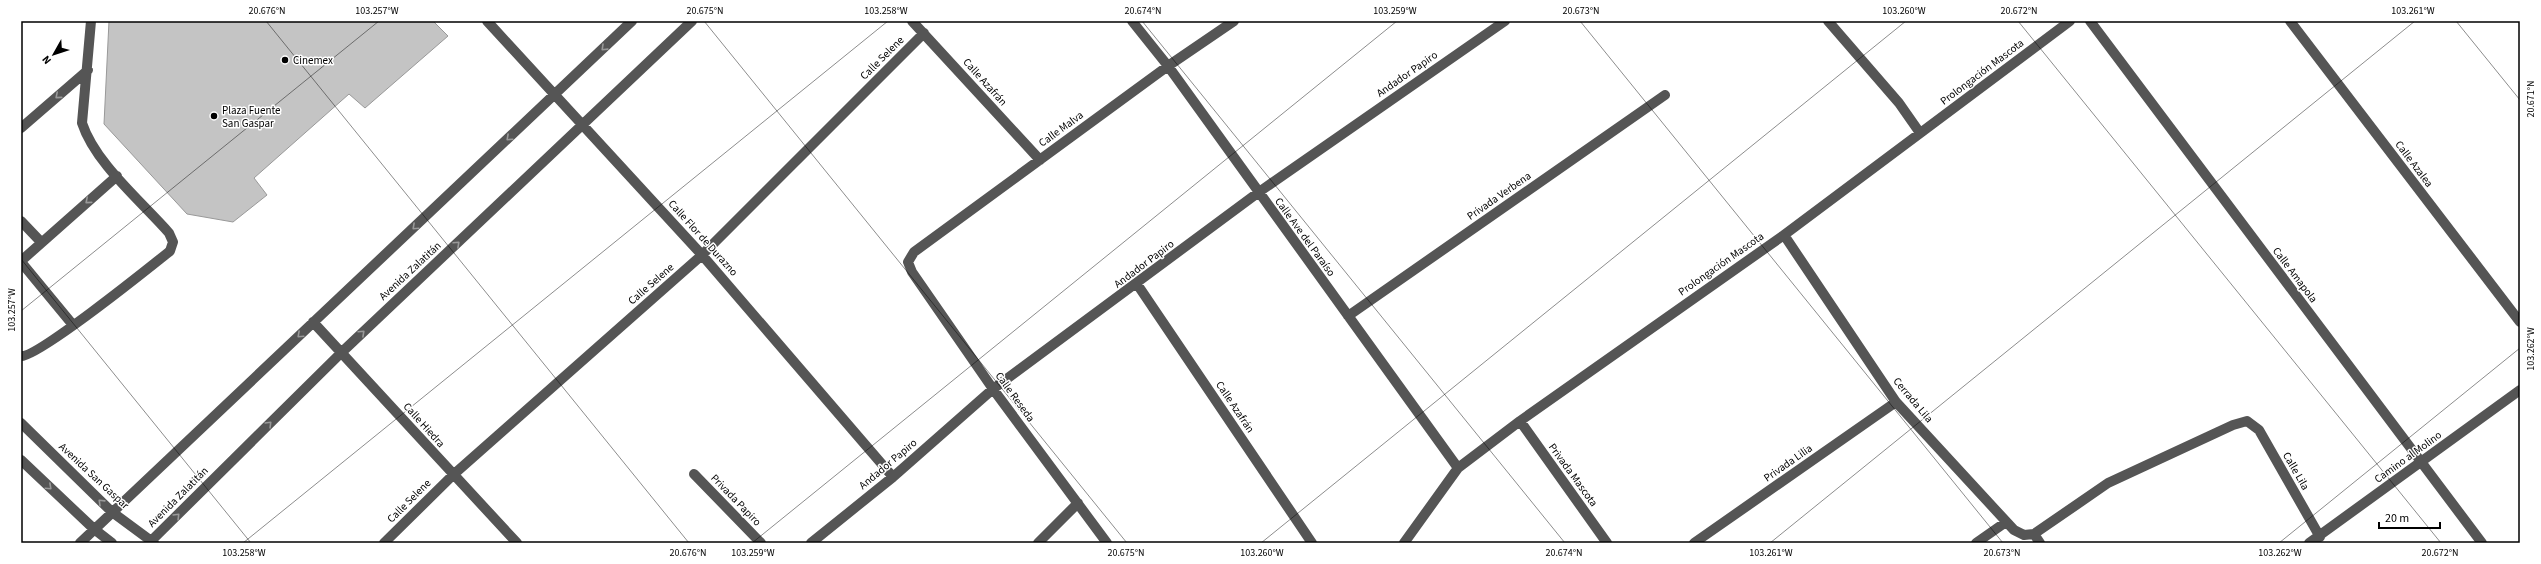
<svg xmlns="http://www.w3.org/2000/svg" width="2541" height="564" font-family="'Source Sans 3',sans-serif">
<style>
.building{fill:#c4c4c4;stroke:#999}
.lines{fill:none;stroke-linecap:round;stroke-linejoin:round}
.minor{stroke:#555;stroke-width:10}
.oneway{stroke:#999}
.ticks{fill:none;stroke:#000;stroke-width:1;stroke-opacity:0.45}
.poi-dot{fill:#000;stroke:#fff;stroke-width:1.5}
.labels{text-anchor:middle;dominant-baseline:central;stroke-width:3;stroke-linejoin:round;paint-order:stroke}
.street-label{font-size:11px;fill:#000;stroke:#fff}
.poi-label{font-size:11px;fill:#000;stroke:#fff;text-anchor:start}
.neatline{fill:none;stroke:#000;stroke-width:1.5}
.ticks-label{font-size:10px;text-anchor:middle;fill:#000}
</style>
<rect width="100%" height="100%" fill="#fff"/>
<!-- building -->
<path class="building" d="M109,21h324l15,15 -83,72 -16,-14 -95,84 13,17 -34,27 -46,-8 -83,-90z"/>
<g class="lines">
<!-- minor -->
<path class="minor" d="M487,21l215,234 191,222
M912,21l128,139
M1132,21l36,45 290,402
M1828,21l71,82 21,30
M2090,21l392,522
M2290,21l230,301
M21,128l67,-58
M21,221l20,21
M1784,235l112,167 118,128 10,5 10,-1 6,9
M21,261l96,-85
M21,262l52,63
M1137,284l175,259
M1348,316l317,-221
M313,322l204,221
M21,356c16,2 129,-89 149,-105l3,-9 -4,-9c-28,-32 -74,-70 -87,-110l9,-102
M1520,421l87,122
M21,423l91,89 42,31
M21,460l73,69 18,14
M694,474l67,69
M2034,534l74,-51 125,-58 14,-4 12,9 61,107
M80,543l552,-522
M149,543l193,-191 350,-331
M384,543l69,-68 249,-220 222,-222
M811,543l82,-66 100,-88 266,-197 246,-171
M1038,543l40,-40
M1107,543l-114,-154 -81,-117 -4,-10 6,-10 254,-186 66,-45
M1404,543l54,-75 62,-47 264,-186 286,-214
M1694,543l202,-141
M1976,543l30,-21
M2309,543l211,-153"/>
</g>
<!-- one-way arrows -->
<defs><path id="oneway-chevron" d="M-2-3.5L2.5 0L-2 3.5" fill="none" stroke-width="1.6" stroke-linecap="round" stroke-linejoin="round"/></defs>
<g class="oneway">
<use href="#oneway-chevron" transform="translate(604 48) rotate(136)"/>
<use href="#oneway-chevron" transform="translate(58 96) rotate(139)"/>
<use href="#oneway-chevron" transform="translate(509 138) rotate(137)"/>
<use href="#oneway-chevron" transform="translate(88 201) rotate(139)"/>
<use href="#oneway-chevron" transform="translate(415 227) rotate(137)"/>
<use href="#oneway-chevron" transform="translate(457 244) rotate(-43)"/>
<use href="#oneway-chevron" transform="translate(362 333) rotate(-43)"/>
<use href="#oneway-chevron" transform="translate(300 335) rotate(137)"/>
<use href="#oneway-chevron" transform="translate(269 424) rotate(-45)"/>
<use href="#oneway-chevron" transform="translate(49 487) rotate(43)"/>
<use href="#oneway-chevron" transform="translate(101 502) rotate(-136)"/>
<use href="#oneway-chevron" transform="translate(177 516) rotate(-45)"/>
</g>
<!-- ticks -->
<path class="ticks" d="M266,21l423,522M704,21l423,522M1142,21l423,522M1580,21l423,522M2018,21l423,522M2456,21l64,79M21,259l230,284M21,311l358,-290M243,543l645,-522M752,543l645,-522M1261,543l645,-522M1770,543l645,-522M2279,543l241,-195"/>
<!-- markers -->
<g class="poi-dot">
<circle cx="285" cy="60" r="4"/>
<circle cx="214" cy="116" r="4"/>
</g>
<g class="labels">
<!-- street labels -->
<g class="street-label">
<text transform="translate(882 58) rotate(-45)">Calle Selene</text>
<text transform="translate(1982 72) rotate(-37)">Prolongación Mascota</text>
<text transform="translate(1407 74) rotate(-35)">Andador Papiro</text>
<text transform="translate(985 82) rotate(48)">Calle Azafrán</text>
<text transform="translate(1061 129) rotate(-36)">Calle Malva</text>
<text transform="translate(2414 164) rotate(53)">Calle Azalea</text>
<text transform="translate(1499 196) rotate(-35)">Privada Verbena</text>
<text transform="translate(1305 237) rotate(54)">Calle Ave del Paraíso</text>
<text transform="translate(703 238) rotate(48)">Calle Flor de Durazno</text>
<text transform="translate(1144 264) rotate(-37)">Andador Papiro</text>
<text transform="translate(1721 264) rotate(-35)">Prolongación Mascota</text>
<text transform="translate(410 271) rotate(-43)">Avenida Zalatitán</text>
<text transform="translate(2295 275) rotate(53)">Calle Amapola</text>
<text transform="translate(651 284) rotate(-41)">Calle Selene</text>
<text transform="translate(1015 397) rotate(54)">Calle Reseda</text>
<text transform="translate(1913 400) rotate(50)">Cerrada Lila</text>
<text transform="translate(1235 407) rotate(56)">Calle Azafrán</text>
<text transform="translate(424 425) rotate(48)">Calle Hiedra</text>
<text transform="translate(2408 457) rotate(-36)">Camino al Molino</text>
<text transform="translate(1788 463) rotate(-35)">Privada Lilia</text>
<text transform="translate(888 464) rotate(-40)">Andador Papiro</text>
<text transform="translate(2296 471) rotate(60)">Calle Lila</text>
<text transform="translate(1573 475) rotate(54)">Privada Mascota</text>
<text transform="translate(94 476) rotate(43)">Avenida San Gaspar</text>
<text transform="translate(178 497) rotate(-45)">Avenida Zalatitán</text>
<text transform="translate(736 500) rotate(46)">Privada Papiro</text>
<text transform="translate(409 501) rotate(-45)">Calle Selene</text>
</g>
<!-- poi labels -->
<g class="poi-label">
<text x="293" y="60">Cinemex</text>
<text x="222" y="110">Plaza Fuente<tspan x="222" dy="13">San Gaspar</tspan></text>
</g>
</g>
<!-- border -->
<rect width="2541" height="564" fill="none" stroke="#ffffff" stroke-width="44"/>
<!-- north arrow -->
<g transform="translate(54 54) rotate(231)" stroke="#ffffff" stroke-width="3" paint-order="stroke">
<path d="M0-3L7 15L0 10L-7 15Z" fill="#000000"/>
<text y="-6" font-size="11" font-weight="bold" text-anchor="middle" fill="#000000">N</text>
</g>
<!-- scale -->
<path d="M2379 522v6h61v-6" fill="none" stroke="#000000" stroke-width="2"/>
<text x="2385" y="522" font-size="12" fill="#000000" stroke="#ffffff" stroke-width="3" paint-order="stroke">20 m</text>
<rect x="22" y="22" width="2497" height="520" class="neatline"/>
<g class="ticks-label">
<text x="267" y="14">20.676°N</text>
<text x="377" y="14">103.257°W</text>
<text x="705" y="14">20.675°N</text>
<text x="886" y="14">103.258°W</text>
<text x="1143" y="14">20.674°N</text>
<text x="1395" y="14">103.259°W</text>
<text x="1581" y="14">20.673°N</text>
<text x="1904" y="14">103.260°W</text>
<text x="2019" y="14">20.672°N</text>
<text x="2413" y="14">103.261°W</text>
<text transform="translate(2530 99) rotate(-90)" y="4">20.671°N</text>
<text transform="translate(11 310) rotate(-90)" y="4">103.257°W</text>
<text transform="translate(2530 349) rotate(-90)" y="4">103.262°W</text>
<text x="244" y="556">103.258°W</text>
<text x="688" y="556">20.676°N</text>
<text x="753" y="556">103.259°W</text>
<text x="1126" y="556">20.675°N</text>
<text x="1262" y="556">103.260°W</text>
<text x="1564" y="556">20.674°N</text>
<text x="1771" y="556">103.261°W</text>
<text x="2002" y="556">20.673°N</text>
<text x="2280" y="556">103.262°W</text>
<text x="2440" y="556">20.672°N</text>
</g>
</svg>
